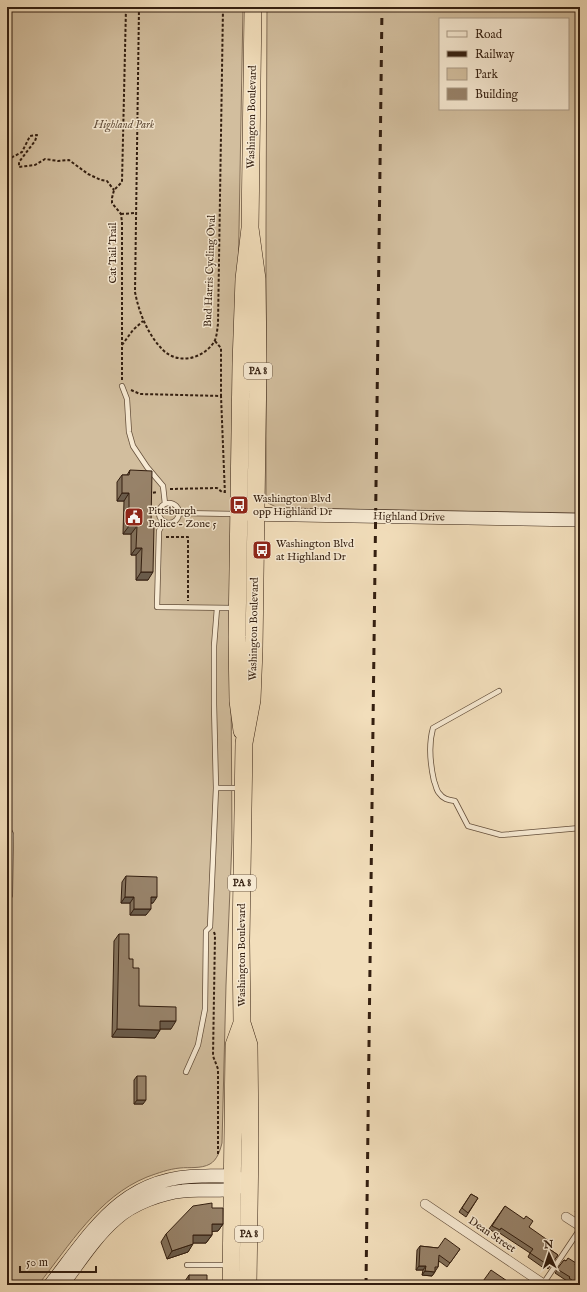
<svg xmlns="http://www.w3.org/2000/svg" width="587" height="1292" font-family="'IM FELL English',serif">
<style>
.green{fill:#d2be9e;stroke:#836e57;fill-rule:evenodd}
.lines{fill:none;stroke-linecap:round;stroke-linejoin:round}
.lane-casing{stroke:#644f3b;stroke-width:6}
.street-casing{stroke:#644f3b;stroke-width:10}
.secondary-casing{stroke:#341f10;stroke-width:14}
.highway-casing{stroke:#341f10;stroke-width:18}
.path{stroke:#341f10;stroke-width:2;stroke-dasharray:3 2;stroke-linecap:butt}
.lane{stroke:#f7ead3;stroke-width:4.5}
.street{stroke:#f7ead3;stroke-width:9}
.secondary{stroke:#f7ead3;stroke-width:13}
.highway{stroke:#f2debb;stroke-width:17}
.rail{stroke:#341f10;stroke-width:3;stroke-dasharray:7 7;stroke-linecap:butt}
.wall{fill:#82705a;stroke:#341f10}
.shaded-wall{fill:#6a5b4a;stroke:#341f10}
.building{fill:#978269;stroke:#341f10}
.labels{text-anchor:middle;dominant-baseline:central;stroke-width:3;stroke-linejoin:round;paint-order:stroke}
.shield{fill:#f7ead3;stroke:#6e5c4a;stroke-width:1}
.shield-label{font-size:10px;font-weight:bold;fill:#341f10}
.street-label{font-size:11px;fill:#341f10;stroke:#f7ead3}
.park-label{font-size:11px;font-style:italic;fill:#634f3b;stroke:#f7ead3}
.poi-label{font-size:11px;fill:#341f10;stroke:#f7ead3;text-anchor:start}
</style>
<rect width="100%" height="100%" fill="#f2debb"/>
<filter id="stains"><feTurbulence type="fractalNoise" baseFrequency=".005" numOctaves="4"/><feColorMatrix values="0 0 0 0 .2 0 0 0 0 .09 0 0 0 0 .02 0 0 0 .5 -.17"/></filter>
<radialGradient id="worn" r=".72"><stop offset=".6" stop-color="#630" stop-opacity="0"/><stop offset="1" stop-color="#630" stop-opacity=".3"/></radialGradient>
<!-- green -->
<path class="green" d="M7,7h236l-12,671 1,163 -6,144 -4,158c-2,8 -5,17 -12,21 -9,5 -21,3 -30,4 -11,1 -22,5 -33,9 -49,20 -77,68 -109,108h-31z
M267,7h313v506l-302,-5 -10,-5 -2,-3v-273zM440,19h128v90h-128z"/>
<g class="lines">
<defs>
<path id="lane" d="M122,386l5,13 2,33 4,14 14,21 16,19 2,18
M159 513a10 10 0 1 1 20 0a10 10 0 1 1-20 0Z
M179,513l56,1
M164,521l-5,10 -2,76 77,1
M499,691l-66,37c-5,18 -3,35 1,53 2,4 2,9 5,12 4,6 9,7 16,8l13,25 33,9 79,-7
M216,788h25
M7,827l4,7 -1,61 -3,8
M186,1072l12,-27 7,-36 1,-78 4,-4 6,-139 -2,-84v-58l3,-38
M187,1265h40
M543,1284l37,-55"/>
<path id="street" d="M425,1204l120,81
M566,1217l14,9"/>
<path id="secondary" d="M247,514l333,6
M50,1285c43,-55 73,-109 152,-109 13,0 26,-2 39,3
M62,1285c17,-22 33,-48 54,-66 16,-15 46,-26 67,-28 19,-3 40,3 58,-5"/>
<path id="highway" d="M242,731l-4,-30 -1,-64 4,-273 3,-85 6,-51 3,-221
M231,1285l3,-240 8,-22
M248,1285l2,-144 -1,-96 -7,-22 -1,-82 3,-198 8,-43 2,-50 4,-286 -1,-85 -7,-51"/>
</defs>
<!-- lane casing -->
<use href="#lane" class="lane-casing"/>
<!-- street casing -->
<use href="#street" class="street-casing"/>
<!-- secondary casing -->
<use href="#secondary" class="secondary-casing"/>
<!-- highway casing -->
<use href="#highway" class="highway-casing"/>
<!-- path -->
<path class="path" d="M139,7l-4,285c4,21 13,43 28,58 15,15 40,9 51,-8 3,-5 3,-12 4,-18l5,-317
M7,160l15,-8 8,-16 7,-1 -2,6 -16,21v5l16,-2 10,-6 13,2 11,-1 19,14 13,6 6,1 7,9
M121,214l14,-1
M215,341l6,7v48
M122,345l11,-15 10,-9
M122,380v-158l-1,-8 -9,-11v-5l2,-8 8,-8 4,-175
M131,390l9,4 81,2 4,99
M170,489l47,-1 5,4h2
M149,492h3v1l5,-1
M166,537h22v64
M214,932l1,3 -2,121 5,13v85"/>
<!-- lane -->
<use href="#lane" class="lane"/>
<!-- street -->
<use href="#street" class="street"/>
<!-- secondary -->
<use href="#secondary" class="secondary"/>
<!-- highway -->
<use href="#highway" class="highway"/>
<!-- rail -->
<path class="rail" d="M366,1285l16,-1278"/>
</g>
<!-- wall -->
<path class="wall" d="M130,470l18,110h-12v-25h-5v-21h-8l1,-33h-7v-19l5,-7h5z
M126,876l27,27h-2l-5,12h-16v-12h-9l1,-21z
M119,934l14,34 6,38 32,23h-11v1l-5,8 -43,-1 2,-96z
M137,1076l6,28h-9v-24z
M471,1194l7,4 -12,19 -7,-5z
M580,1204v11l-5,-3z
M505,1206l24,21 16,19 13,9 -10,14 -2,-2 -1,2 -17,-12 2,-4 -32,-21 -1,2 -8,-5z
M212,1208l11,16 -5,7h-6v4l-6,8h-13l-5,9 -21,7 -6,-17 5,-8z
M420,1246l18,2 22,1 -13,18 -8,-6 -1,6 -6,9 -10,-1 1,-5h-7l1,-20z
M564,1260l11,5 5,12 -5,8h-5l-4,-3 1,-1 -12,-8z
M189,1275l18,10h-22v-4z"/>
<!-- shaded-wall -->
<path class="shaded-wall" d="M122,493h7l-5,8h-7z
M129,526h8l-6,8h-8z
M136,548h6l-6,7h-5z
M141,572h12l-5,8h-12z
M125,897h9l-4,6h-9z
M151,897h6l-4,6h-6z
M134,909h17l-5,6h-16z
M160,1021h16l-5,8h-16z
M117,1029l43,1 -5,8 -43,-1z
M137,1100h9l-3,4h-9z
M212,1224h11l-5,7 -12,1z
M193,1235h19l-6,8h-18z
M193,1244l-5,8 -21,7 5,-8z
M419,1266h7l-3,4h-7z
M425,1271l10,1 -3,4 -10,-1z"/>
<!-- building -->
<path class="building" d="M130,470l22,1 -1,54h3l-1,47h-12l1,-24h-6l1,-22h-8v-33h-7v-18h7z
M126,876l31,1v20h-6v12h-17v-12h-9z
M119,934h10v25h4v9h6v38l37,1v14h-16v9l-43,-1z
M137,1076h9v24h-9z
M471,1194l7,4 -10,15 -6,-5z
M212,1203v5h11v16h-11v11h-19v9l-21,7 -6,-17 27,-28z
M580,1204v5l-2,-1z
M505,1206l19,13 2,-3 7,5 -4,6 20,14 -4,5 13,9 -7,10 -3,-1v1l-18,-12 3,-4 -32,-21 -1,2 -8,-4z
M445,1238l15,11 -10,14 -11,-8 -1,12h-3v5l-10,-1 1,-5h-7l1,-20 18,2z
M568,1258l8,5 -1,2 5,3v9l-4,6 -7,-5 1,-1 -13,-8 7,-9 2,1z
M491,1270l22,15h-30l-2,-1z
M189,1275h18v10h-18z"/>
<!-- icons -->
<defs>
<symbol id="bus-square" viewBox="-11 -11 22 22"><rect x="-9" y="-9" width="18" height="18" rx="4" fill="#8f2418" stroke="#f7ead3"/><path d="M-5-6H5V4H4V6H2V4H-2V6H-4V4H-5ZM-3.5-4V0h7V-4ZM-3.5 1.2v1.5H-2V1.2ZM2 1.2v1.5H3.5V1.2Z" fill="#fff"/></symbol>
<symbol id="civic-square" viewBox="-11 -11 22 22"><rect x="-9" y="-9" width="18" height="18" rx="4" fill="#8f2418" stroke="#f7ead3"/><path d="M-.6-6.5H3V-4.5H.6V-3L4-1V1h2V6H-6V1h2V-1L-.6-3ZM-1.2 2.5V6h2.4V2.5Z" fill="#fff"/></symbol>
</defs>
<g fill-rule="evenodd">
<use href="#bus-square" x="228" y="494" width="22" height="22"/>
<use href="#civic-square" x="123" y="506" width="22" height="22"/>
<use href="#bus-square" x="251" y="539" width="22" height="22"/>
</g>
<g class="labels">
<!-- shield labels -->
<g class="shield">
<rect x="244" y="363" width="28" height="16" rx="3"/>
<rect x="228" y="875" width="28" height="16" rx="3"/>
<rect x="235" y="1226" width="28" height="16" rx="3"/>
</g>
<g class="shield-label">
<text x="258" y="371">PA 8</text>
<text x="242" y="883">PA 8</text>
<text x="249" y="1234">PA 8</text>
</g>
<!-- street labels -->
<g class="street-label">
<text transform="translate(252 117) rotate(-89)">Washington Boulevard</text>
<text transform="translate(113 253) rotate(-90)">Cat Tail Trail</text>
<text transform="translate(210 271) rotate(-88)">Bud Harris Cycling Oval</text>
<text transform="translate(409 517) rotate(1)">Highland Drive</text>
<text transform="translate(254 629) rotate(-89)">Washington Boulevard</text>
<text transform="translate(242 955) rotate(-90)">Washington Boulevard</text>
<text transform="translate(492 1235) rotate(34)">Dean Street</text>
</g>
<!-- park labels -->
<g class="park-label">
<text x="124" y="125">Highland Park</text>
</g>
<!-- poi labels -->
<g class="poi-label">
<text x="253" y="499">Washington Blvd<tspan x="253" dy="13">opp Highland Dr</tspan></text>
<text x="148" y="511">Pittsburgh<tspan x="148" dy="13">Police - Zone 5</tspan></text>
<text x="276" y="544">Washington Blvd<tspan x="276" dy="13">at Highland Dr</tspan></text>
</g>
</g>
<!-- margin -->
<rect width="587" height="1292" fill="none" stroke="#f2debb" stroke-width="24"/>
<rect x="8" y="8" width="571" height="1276" fill="none" stroke="#341f10" stroke-width="2"/>
<rect x="12" y="12" width="563" height="1268" fill="none" stroke="#341f10"/>
<!-- legend -->
<rect x="439" y="18" width="130" height="92" fill="#f7ead3" stroke="#a99985"/>
<rect x="447" y="31" width="20" height="6" fill="#f7ead3" stroke="#a99985"/>
<text x="475" y="38" font-size="12" fill="#341f10">Road</text>
<rect x="447" y="51" width="20" height="6" fill="#341f10" stroke="#a99985"/>
<text x="475" y="58" font-size="12" fill="#341f10">Railway</text>
<rect x="447" y="68" width="20" height="12" fill="#d2be9e" stroke="#a99985"/>
<text x="475" y="78" font-size="12" fill="#341f10">Park</text>
<rect x="447" y="88" width="20" height="12" fill="#978269" stroke="#a99985"/>
<text x="475" y="98" font-size="12" fill="#341f10">Building</text>
<!-- north arrow -->
<g transform="translate(549 1254) rotate(357)" stroke="#f7ead3" stroke-width="3" paint-order="stroke">
<path d="M0-3L7 15L0 10L-7 15Z" fill="#341f10"/>
<text y="-6" font-size="11" font-weight="bold" text-anchor="middle" fill="#341f10">N</text>
</g>
<!-- scale -->
<path d="M20 1266v6h76v-6" fill="none" stroke="#341f10" stroke-width="2"/>
<text x="26" y="1266" font-size="12" fill="#341f10" stroke="#f7ead3" stroke-width="3" paint-order="stroke">50 m</text>
<rect width="100%" height="100%" filter="url(#stains)"/>
<rect width="100%" height="100%" fill="url(#worn)"/>
</svg>
